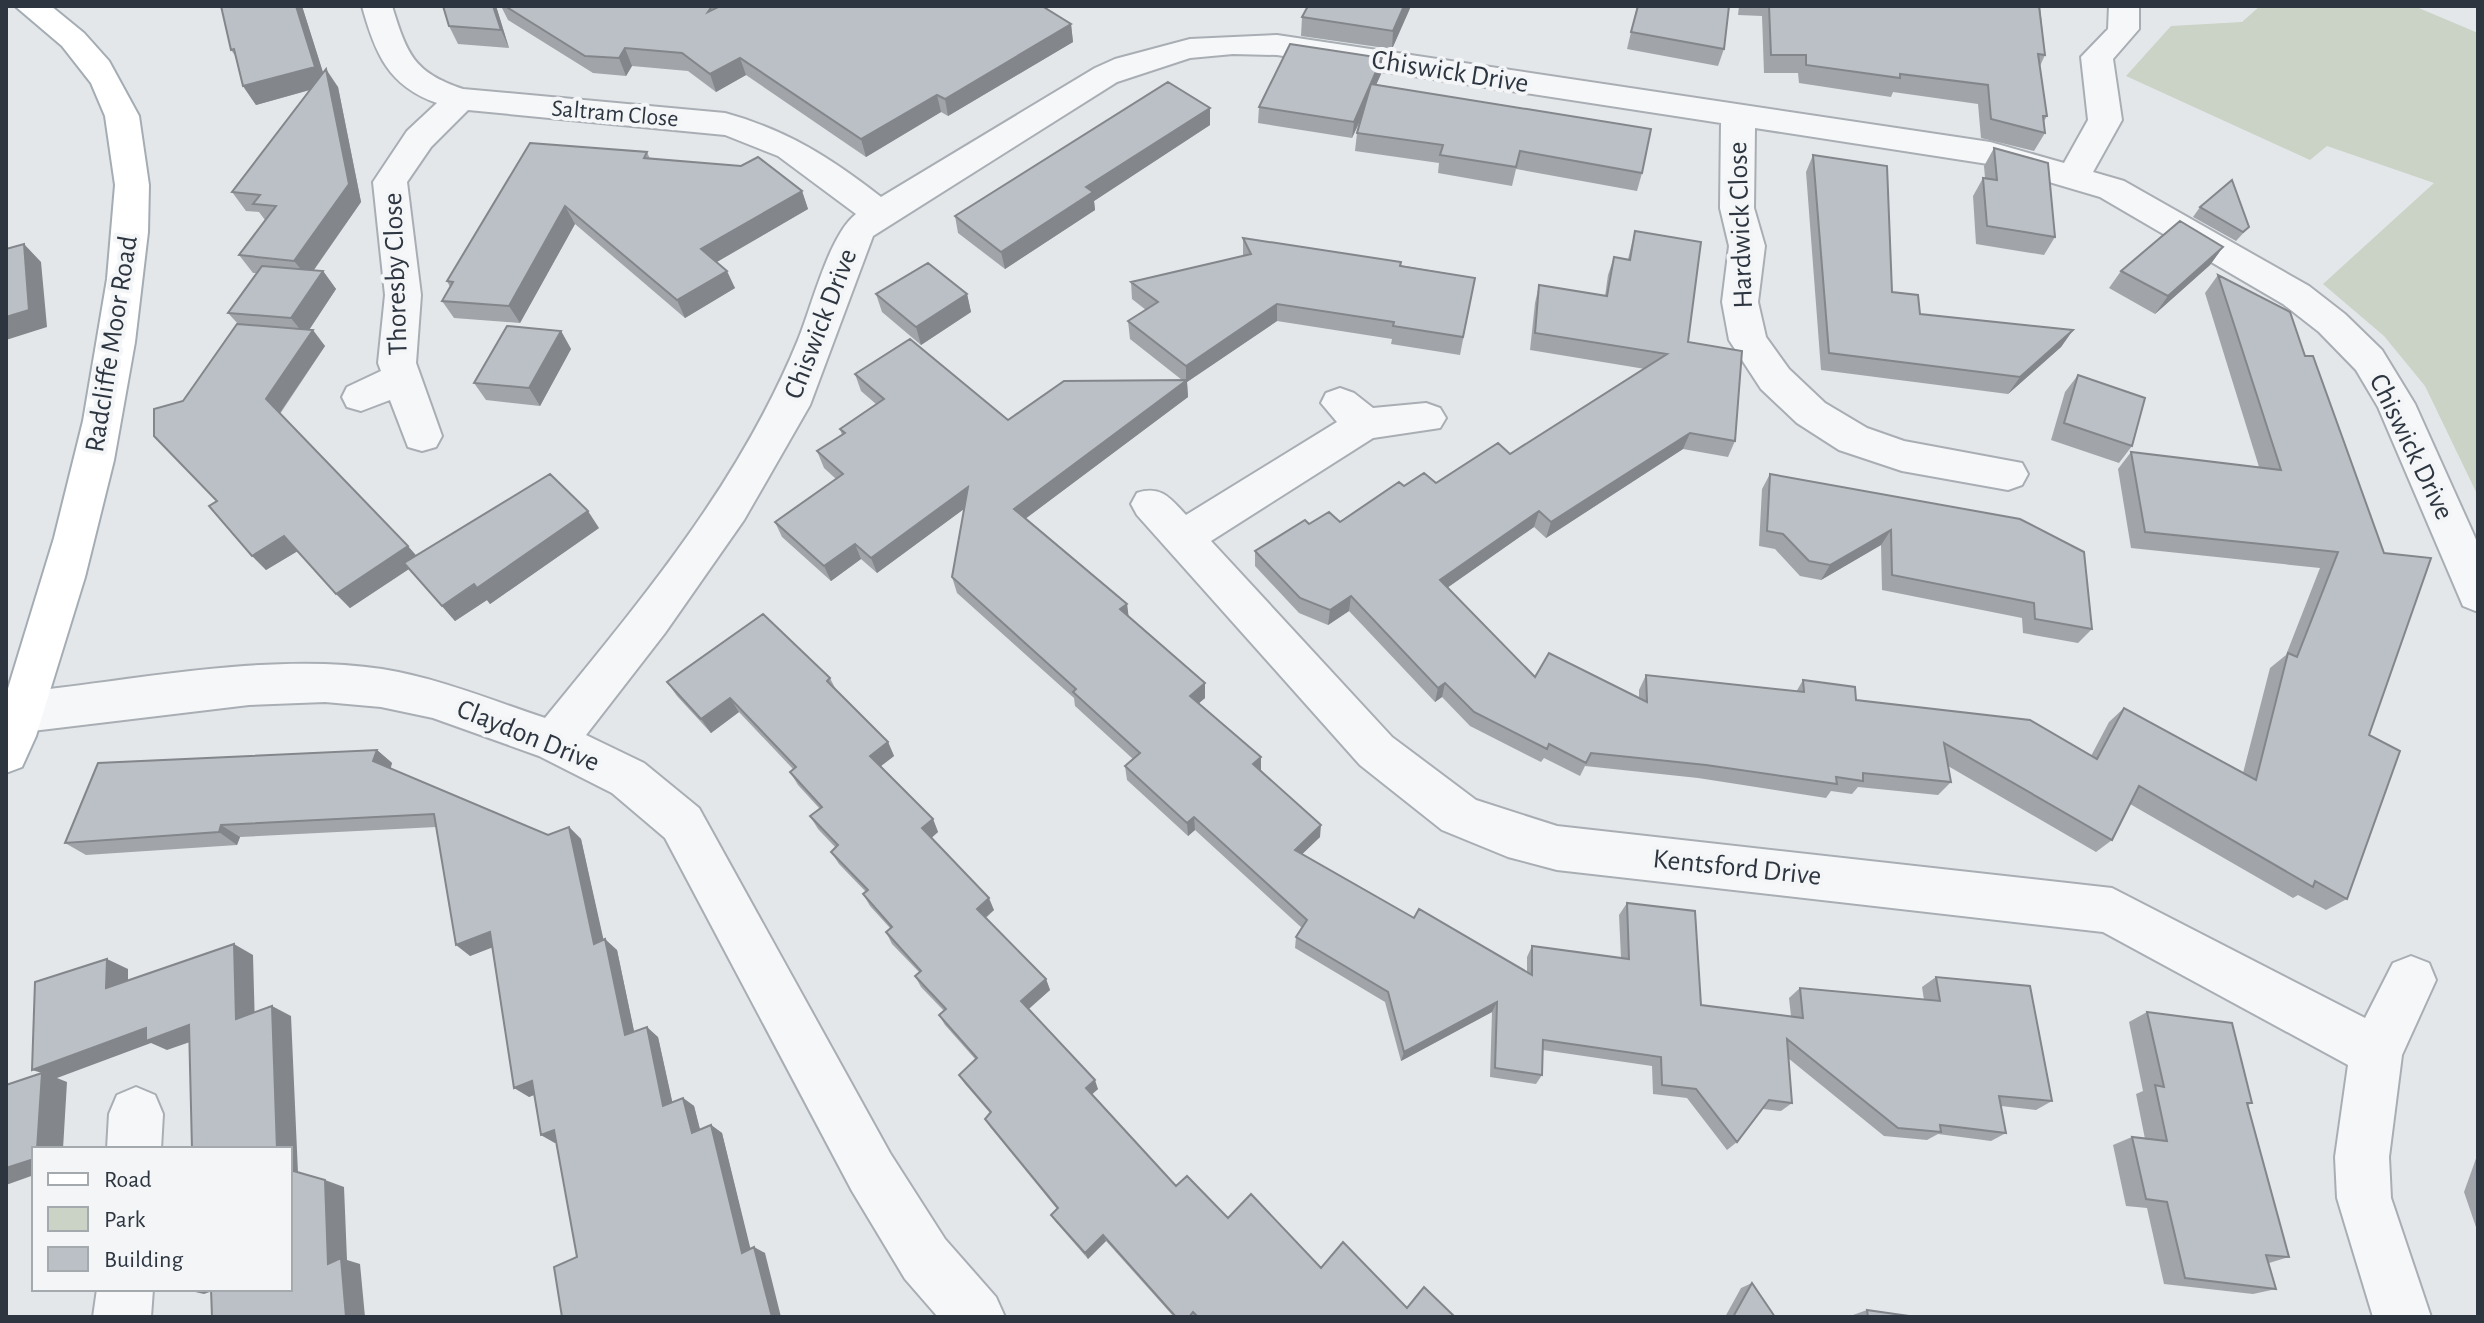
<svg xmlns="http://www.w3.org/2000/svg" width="2484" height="1323" font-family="'Alegreya Sans',sans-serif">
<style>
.green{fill:#cad3c5}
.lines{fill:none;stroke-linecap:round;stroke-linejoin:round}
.street-casing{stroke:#a9aeb4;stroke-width:4}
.primary-casing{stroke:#a4acb4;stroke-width:4}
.street{fill:#f6f7f9;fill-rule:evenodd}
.primary{fill:#fff;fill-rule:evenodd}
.wall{fill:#a1a5aa}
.shaded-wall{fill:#83868b}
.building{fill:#bbc0c6;stroke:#83868b;stroke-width:2}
.labels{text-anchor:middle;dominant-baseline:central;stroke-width:8;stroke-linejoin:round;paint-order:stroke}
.far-street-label{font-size:24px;fill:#2d3640;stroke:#f3f5f7}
.street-label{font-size:28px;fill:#2d3640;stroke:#f3f5f7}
</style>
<rect width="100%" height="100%" fill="#e3e7ea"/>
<!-- green -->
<path class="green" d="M2260,6h154l64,27v463l-53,-110 -41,-50 -61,-52 111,-101 -107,-37 -17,14 -184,-84 45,-50 71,-4z"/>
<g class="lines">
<defs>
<path id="street" d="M362,6h30c15,48 21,66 71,83l262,24c62,17 106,45 156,84l214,-129 20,-9 75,-20 87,-4 713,107 74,21 24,-43 -7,-63 27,-28 1,-23h30v23l-26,30 9,61 -29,52 31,9 185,105 36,28 37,36 33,54 63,140v68l-15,-6 -85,-199 -22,-37 -37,-38 -36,-28 -183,-107 -112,-33 -233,-36 -1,80 11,38 -7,56 8,35 23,32 36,34 42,25 37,13 118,22 6,11 -6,11 -14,5 -106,-19 -63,-21 -42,-27 -36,-34 -32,-49 -7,-38 7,-56 -9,-38 1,-85 -444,-68 -44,-1 -43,4 -73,24 -244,154 -63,169 -66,115 -79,113 -79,102 58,28 55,45 191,345 55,86 51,58 9,20h-67l-33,-38 -53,-88 -187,-353 -53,-45 -73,-37 -106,-38 -52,-11 -56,-5 -76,3 -225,27 -18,-11 2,-23 16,-6c112,-12 247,-40 358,-23 56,9 109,31 163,49 98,-120 194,-234 253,-378 14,-34 31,-105 58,-126l-78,-58 -53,-21 -257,-25 -37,37 -24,35 14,113 -5,68 26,73 -6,11 -14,4 -14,-4 -18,-47 -29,11 -14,-4 -5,-10 5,-10 34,-16 -3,-8 7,-68 -12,-113 34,-51 30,-28c-49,-17 -62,-50 -75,-97z
M1340,388l14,5 19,15 53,-5 14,5 6,10 -6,10 -67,10 -162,103 181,196 84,63 81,26 555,62 253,130 28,-55 18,-7 18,7 7,17 -34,75 -13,102 2,41 40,119h-58l-36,-119 -2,-41 13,-92 -245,-133 -546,-62 -49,-13 -66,-27 -82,-65 -223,-250 -6,-11 6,-11c24,-8 33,5 49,22l151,-93 -16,-19 5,-10z
M136,1087l19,8 8,19 -2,35h-54l2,-35 8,-19z
M97,1289h56l-2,28h-58z"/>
<path id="primary" d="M15,6h36l33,27 25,28 30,55 10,69 -1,47 -13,110 -21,118 -29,117 -49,159 -14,31 -16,6v-78l48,-157 29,-117 24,-142 8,-94 -10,-69 -14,-33 -29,-37z"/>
</defs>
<!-- street casing -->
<use href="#street" class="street-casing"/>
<!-- primary casing -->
<use href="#primary" class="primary-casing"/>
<!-- street -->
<use href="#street" class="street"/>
<!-- primary -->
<use href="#primary" class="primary"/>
</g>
<!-- wall -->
<path class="wall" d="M221,6h81l21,67 15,14 23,115 -47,68 9,1 13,18 -27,41 16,16 -45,68 136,142 183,-28 -109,76 -3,-4 -32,21 -46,-52 -59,39 -53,-57 -31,19 -49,-69 -34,-100 55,-77 -10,-11 29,-40h-4l-14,-18 26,-35 -6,-8 -13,-1 -14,-19 78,-102 -54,15 -13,-19 -7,-29 -5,-7z
M443,6h53l13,42 -51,-4 -9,-18z
M501,6h541l29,18 2,18 -125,74 -7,-4 -75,45 -120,-82 -30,17 -28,-21 -56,-5 -6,10 -33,-3 -85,-53z
M1308,6h103l-19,43 -91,-13 1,-19z
M1637,6l87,43 -6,17 -91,-17z
M1739,6h301l5,49 -5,11 7,50 -3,5 1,12 -11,18 -53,-13 -3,-34 -85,-12 -2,5 -92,-14 -1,-10h-34l-2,-57 -24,-1z
M1382,58l-1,16 -5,11 266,88 -5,18 -121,-22 -4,17 -74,-13 1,-10 -84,-12 2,-18 4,-14 -9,19 -94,-15 1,-16z
M1210,108v17l-116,76 1,9 -90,59 -47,-36 -3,-17z
M1994,148l61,89 -11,18 -68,-11 -3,-48 10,-18h2l-1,-12z
M647,152l3,7 152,32 6,18 -91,53 18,26 -50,30 -110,-94 -55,99 -66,-5 -12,-17 8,-14 -3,-6z
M1813,155l79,137 28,22 153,16 -12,17 -53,47 -187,-24 -15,-198z
M2200,207l49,20 -13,14 -43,-24z
M1635,231l100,210 -7,16 -45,-8 -137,89 -12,-11 -86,60 87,90 104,21v-8l7,-15 150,17 7,-12 53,20 235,56 18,-34 15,-14 119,65 27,-105 16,-13 34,-87 -189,-20 -13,-79 13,-17 128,15 -54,-174 13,-18 87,81 64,379 -22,164 -21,11 -28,-15 -5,3 -163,-94 -18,36 -16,12 -148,-86 3,16 -13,13 -80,-8 -6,7 -21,-3 -5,7 -128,-20 -113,-12 -5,10 -36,-18 -3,4 -71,-36 -28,-29 -7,5 -86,-91 -21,14 -29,-12 -44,-47v-15l54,-27 31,-2 64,-36 32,-3 74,-29 135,-85 -115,-19 5,-47 4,-18 66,11 3,-21 6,-18 14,2z
M1243,238l232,40 -15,77 -69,-11 1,-5 -115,-18 -90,61 1,15 -163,122 102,85 1,12 77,82 -6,5 62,67 -1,1 60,66 -18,17 112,64 113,54v-15l5,-11 89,12 -2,-43 8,-12 74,102 90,11 -2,-18 11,-10 124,12 -2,-13 14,-10 116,124 -16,9 -35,-4 5,27 -15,8 -53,-7 -11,6 -43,-4 -96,-78 4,45 -11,8 -18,-2 -26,33 -10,8 -40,-52 -34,-4 -1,-28 -109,-16 -1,25 -6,9 -46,-7 2,-65 -91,49 -16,-59 -90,-54 1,-11 6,-9 -107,-98 -7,6 -61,-56 -2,-14 8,-7 -58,-53 -1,-8 -117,-105 -5,-16 12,-68 -87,64 -16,-14 -30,22 -49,-44 -7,-15 61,-43 -12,-11 -7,-17 25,-16 -2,-6 36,-25 -15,-13 -6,-17 153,46 174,-40 -52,-41 -2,-18 18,-11 -14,-11 -1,-17 112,-26z
M2223,247l-13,18 -55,49 -46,-26 12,-17z
M876,294h91l4,18 -50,33 -39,-33z
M561,331l10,18 -31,57 -54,-6 -12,-17z
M2078,375l54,71 -13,17 -68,-23 14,-48z
M1770,474l250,45 72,110 -14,14 -55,-10 -1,-15 -140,-28 -1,-45 -60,35 -21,-4 -25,-27 -16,-3 3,-57z
M830,678l6,12 52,52 6,14 -13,10 52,53 5,13 -7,6 63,72 -8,8 60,61 4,11 -21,19 69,80 -7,6 85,91 52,32 93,50 86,40 48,9h-281l-68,-76 -18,18 -33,-38 -4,-6 6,-6 -67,-82 -5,-8 5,-6 -25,-29 -6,-9 17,-15 -31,-35 -6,-10 5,-4 -23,-24 -6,-11 4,-4 -27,-28 -6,-12 4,-4 -20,-22 -7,-12 3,-2 -27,-28 -8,-12 5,-4 -18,-19 -8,-13 10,-7 -22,-24 -8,-13 3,-3 -54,-57 -28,21 -34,-37 -10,-14z
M377,750l15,13 -2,5 158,67 21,-8 12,12 22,101 14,10 17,82 24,5 14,65 11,-4 11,8 6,24 11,-5 11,8 28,116 15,4 -188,4 -21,-114h-1l-14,-8 -7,-40 -5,2 -37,-150 -22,9 -34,-129 -196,10 -3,8 -151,10 -21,-12z
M2147,1012l105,91 -4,2 41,152 -20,6 7,26 -23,5 -89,-10 -17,-76 -21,-2 -13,-61 19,-8 13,2 -9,-45 7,-3 -14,-69z
M2478,1153v80l-14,-41z
M1752,1283l23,34h-50l16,-29z
M1867,1310l49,7h-63v-2z"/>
<!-- shaded-wall -->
<path class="shaded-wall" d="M296,6h6l25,79 -71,20 -13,-19z
M493,6h3l13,42 -8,-18z
M1404,6h7l-19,43 1,-18z
M1071,24l2,18 -125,74 -3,-17z
M625,48l7,18 -6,10 -7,-18z
M740,58l6,17 -30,17 -6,-18z
M1382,58l-1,16 -29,64 2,-16z
M326,69l12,18 23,115 -53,76 -14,-17z
M937,95l4,17 -75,45 -5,-18z
M1210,108v17l-116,76 1,9 -90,59 -4,-17 85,-65z
M802,191l6,18 -100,58 -7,-18z
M565,206l10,18 -55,99 -11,-17z
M24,244l17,18 6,65 -41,13v-23z
M2223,247l-13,18 -55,49 13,-18z
M323,271l13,18 -31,47 -14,-18z
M727,271l8,17 -50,30 -8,-18z
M967,294l4,18 -50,33 -5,-18z
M1277,304v17l-90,61 1,15 -171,128 -3,-16 172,-129v-14z
M313,330l12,16 -46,68 -13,-15z
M2073,330l-12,17 -53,47 12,-17z
M561,331l10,18 -31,57 -11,-18z
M1690,433l-7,16 -137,89 5,-16z
M968,487l4,16 -95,70 -6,-15z
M588,511l11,17 -109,76 -3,-4 -32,21 -13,-15z
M1539,511l-5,16 -97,68 3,-15z
M1891,530l-10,15 -60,35 9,-15z
M284,536l14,15 -32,19 -14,-14z
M855,544l6,15 -30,22 -7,-15z
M408,546l13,15 -71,47 -14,-14z
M1351,596l-2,15 -21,14 2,-15z
M1127,604l2,15 -9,-10z
M1205,683v15l-14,12 -1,-14z
M1445,683l-3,14 -7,5 3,-14z
M730,698l9,14 -28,21 -10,-14z
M888,742l6,14 -17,13 -7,-13z
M377,750l15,13 -3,12 -16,-14z
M1261,757v13l-9,8 1,-14z
M1194,817l1,13 -7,6 -1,-13z
M933,819l5,13 -10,9 -6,-13z
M221,825l19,12 -3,8 -18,-13z
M1321,825l-1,12 -26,25 1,-12z
M569,827l12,12 26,116 -13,-11z
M989,898l5,12 -12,10 -5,-11z
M490,932l14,11 -34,13 -14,-11z
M605,939l12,11 20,95 -12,-10z
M234,944l19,11 2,73 -19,-9z
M107,959l21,10v29l-22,-10z
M1046,979l4,11 -24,21 -5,-10z
M1497,1002l-5,10 -91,49 3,-9z
M272,1006l19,10 7,157 -8,-2v-22h-13z
M189,1025l21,10 -43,15 -16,-7 -94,35 10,4 -4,67h-26l5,-76 -10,-3 114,-42z
M647,1027l11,10 17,77 -12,-8z
M1095,1080l3,9 -9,8 -3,-9z
M532,1081l14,9 -17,7 -15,-9z
M683,1098l11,8 9,35 -11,-8z
M711,1125l11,8 31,126 -11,-6z
M554,1130l14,8 -13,5 -14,-8z
M34,1159v16l-28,10v-17z
M325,1180l19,7 3,73 13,4 5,53h-19l-18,-53z
M1103,1235l3,6 -18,18 -3,-6z
M754,1247l11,6 16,64h-9z
M182,1289h36l-14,5z"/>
<!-- building -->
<path class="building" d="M221,6h75l19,61 -72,19 -9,-37 -3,1z
M443,6h50l8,24 -52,-4z
M505,6h207l-4,6 12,-6h322l29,18 -126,75 -8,-4 -76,44 -121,-81 -30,16 -28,-21 -57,-5 -6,10 -34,-2z
M1308,6h96l-11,25 -91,-14z
M1638,6h91l-5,43 -93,-17z
M1769,6h270l6,49 -7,-1 9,62h-4l2,17 -54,-14 -3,-34 -88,-11v4l-94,-13v-10h-35z
M1290,44l92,14 -28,64 -95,-15z
M326,69l23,115 -55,77 -55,-6 37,-49 -23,-2 7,-9 -28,-3z
M1168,82l42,26 -124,79 7,5 -92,60 -46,-36z
M1371,84l280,45 -9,44 -122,-22 -4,16 -76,-12 3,-10 -86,-12z
M530,143l117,9 -3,6 97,8 17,-9 44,34 -101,58 26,22 -50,29 -112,-94 -56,100 -67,-5 11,-19 -6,-1z
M1994,148l54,15 7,74 -68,-11 -4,-48 14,2z
M1813,155l74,11 5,126 26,3 2,19 153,16 -53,47 -191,-24z
M2232,180l17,47 -6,5 -43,-25z
M2180,221l43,26 -55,49 -47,-25z
M1635,231l66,11 -13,100 54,9 -7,90 -45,-8 -139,89 -12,-11 -99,69 95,97 14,-24 98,49 -1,-27 158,17 -1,-12 52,7 1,13 174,20 67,39 27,-51 132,72 32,-127 9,4 41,-105 -193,-20 -14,-80 150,18 -63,-195 72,37 15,44h8l71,197 47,5 -62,177 31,16 -53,148 -32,-18 -2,6 -174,-101 -27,54 -168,-97 7,39 -88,-9v8l-27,-4 1,7 -131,-19 -115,-12 -5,10 -37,-19 -2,5 -73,-37 -29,-29 -7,5 -87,-92 -21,14 -30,-12 -45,-47 50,-31 4,4 20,-12 11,10 59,-40 5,4 20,-13 12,10 62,-40 12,11 157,-100 -132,-21 4,-48 68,11 7,-39 16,3z
M1243,238l158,24 -1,4 75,12 -12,59 -70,-11 1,-4 -117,-18 -91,62 -58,-45 30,-19 -27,-20 120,-28z
M24,244l5,66 -23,7v-68z
M928,263l39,31 -51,33 -40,-33z
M262,266l61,5 -32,47 -63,-5z
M237,324l76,6 -47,69 142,147 -72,48 -52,-58 -32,20 -43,-50 8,-5 -63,-65v-27l29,-8z
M507,326l54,5 -32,57 -55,-5z
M910,339l98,81 56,-39 123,-1 -173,129 113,95 -7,5 85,74 -15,13 71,61 -8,7 68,61 -26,25 119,68 5,-9 113,66v-29l97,13 -2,-56 68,8 6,94 102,13 -3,-30 140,13 -4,-24 94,9 22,115 -53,-5 7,37 -66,-8 1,7 -43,-4 -111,-89 5,64 -23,-3 -32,42 -41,-53 -34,-4 -1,-28 -118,-17 -1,35 -47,-7 2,-66 -93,50 -16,-60 -92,-55 11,-17 -113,-103 -7,6 -62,-57 15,-13 -67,-61 3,-3 -124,-112 16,-90 -97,71 -16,-14 -31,22 -49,-44 68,-48 -26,-23 28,-18 -5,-4 44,-30 -29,-25z
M2078,375l67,23 -13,48 -68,-23z
M550,474l38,37 -111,77 -3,-4 -32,22 -38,-43z
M1770,474l250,45 64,33 8,77 -57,-10 -1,-16 -142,-28 -1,-45 -61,35 -21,-4 -26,-27 -16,-3z
M763,614l67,64 -3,3 61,61 -18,14 63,63 -11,9 67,70 -12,11 69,70 -25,22 74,79 -9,8 90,98 11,-10 41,42 23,-24 70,74 22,-26 64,66 17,-21 31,30h-257l-5,-5 -4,5h-13l-73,-82 -18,18 -34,-38 7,-7 -73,-89 6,-7 -32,-37 18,-17 -38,-43 7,-6 -31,-33 6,-5 -35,-39 6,-5 -29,-33 5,-4 -37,-38 7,-7 -28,-29 12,-9 -32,-35 6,-5 -66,-69 -29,21 -34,-37z
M377,750l-4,11 175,74 21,-8 25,117 11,-5 20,96 22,-8 16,79 20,-8 9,35 19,-8 31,128 12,-6 18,70h-210l-8,-50 23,-10 -23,-127 -13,5 -9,-54 -18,7 -24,-156 -34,13 -22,-131 -213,11 -2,7 -154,11 33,-80z
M234,944l2,75 36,-13 5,143h-85l-3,-124 -43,16v-13l-114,42 3,-88 72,-23 -1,29z
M2147,1012l85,11 20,80h-5l42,154 -23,-2 10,34 -91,-11 -18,-76 -21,-3 -14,-62 35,4 -12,-56 9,2z
M42,1073l-5,76h-3v10l-28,9v-83z
M290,1170l35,10 3,84 13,-6 5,59h-134l-1,-28h79z
M1752,1283l23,34h-42z
M1867,1310l49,7h-48z"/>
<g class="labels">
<!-- far-street labels -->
<g class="far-street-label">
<text transform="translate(615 114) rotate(5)">Saltram Close</text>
</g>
<!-- street labels -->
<g class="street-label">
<text transform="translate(1450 72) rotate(9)">Chiswick Drive</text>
<text transform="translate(1741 225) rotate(-92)">Hardwick Close</text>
<text transform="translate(396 274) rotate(-92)">Thoresby Close</text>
<text transform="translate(821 324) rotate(-69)">Chiswick Drive</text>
<text transform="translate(112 344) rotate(-81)">Radcliffe Moor Road</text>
<text transform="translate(2411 447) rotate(64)">Chiswick Drive</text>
<text transform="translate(528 736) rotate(22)">Claydon Drive</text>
<text transform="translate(1737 868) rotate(6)">Kentsford Drive</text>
</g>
</g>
<!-- border -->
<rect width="2484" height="1323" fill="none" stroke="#2d3640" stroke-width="16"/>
<!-- legend -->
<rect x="32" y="1147" width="260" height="144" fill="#f3f5f7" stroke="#a4a9ae" stroke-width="2"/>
<rect x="48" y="1173" width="40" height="12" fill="#ffffff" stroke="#a4a9ae" stroke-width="2"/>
<text x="104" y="1187" font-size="24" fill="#2d3640">Road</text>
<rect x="48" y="1207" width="40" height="24" fill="#cad3c5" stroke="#a4a9ae" stroke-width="2"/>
<text x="104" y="1227" font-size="24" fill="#2d3640">Park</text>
<rect x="48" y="1247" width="40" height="24" fill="#bbc0c6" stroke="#a4a9ae" stroke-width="2"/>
<text x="104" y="1267" font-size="24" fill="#2d3640">Building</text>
</svg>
